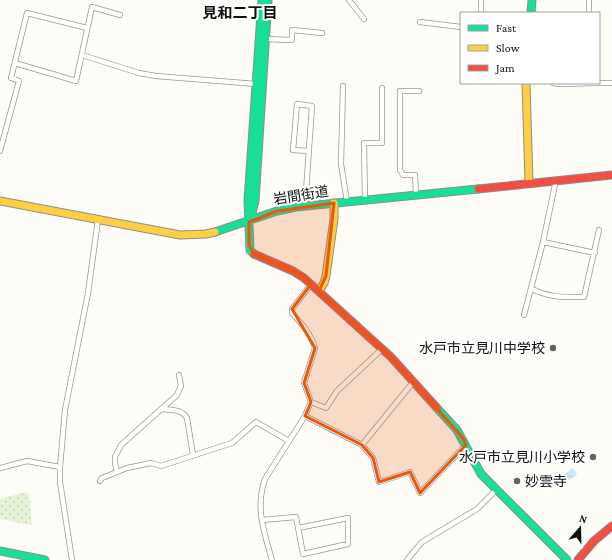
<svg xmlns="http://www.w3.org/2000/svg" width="612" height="560" font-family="'Crimson Pro','Noto Sans JP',serif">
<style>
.park{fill:url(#park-dots)}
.water{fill:url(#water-waves)}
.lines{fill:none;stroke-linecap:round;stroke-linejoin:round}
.street-casing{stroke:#979795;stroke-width:6}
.fast-casing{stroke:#8e8d8b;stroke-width:9}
.slow-casing{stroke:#8e8d8b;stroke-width:9}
.jam-casing{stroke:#8e8d8b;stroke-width:9}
.street{stroke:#fffffe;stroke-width:4.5}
.fast{stroke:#16e098;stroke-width:7}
.slow{stroke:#ffcf43;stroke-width:7}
.jam{stroke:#f24e42;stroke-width:7}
.marked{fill:#e8590c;fill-opacity:0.2;stroke:#e8590c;stroke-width:3;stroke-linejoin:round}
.poi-dot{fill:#646362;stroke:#fff;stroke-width:1.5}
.labels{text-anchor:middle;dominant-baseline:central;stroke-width:4;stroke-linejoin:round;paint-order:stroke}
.street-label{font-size:14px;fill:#111;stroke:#fff}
.poi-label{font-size:14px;fill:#111;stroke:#fff;text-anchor:end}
.neighbourhood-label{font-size:15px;font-weight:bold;fill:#111;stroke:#fff}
</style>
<defs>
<pattern id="park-dots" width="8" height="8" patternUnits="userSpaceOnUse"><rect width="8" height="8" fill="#e7f3d7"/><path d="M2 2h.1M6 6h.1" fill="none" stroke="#c5cfb8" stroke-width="1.8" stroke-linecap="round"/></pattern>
<pattern id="water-waves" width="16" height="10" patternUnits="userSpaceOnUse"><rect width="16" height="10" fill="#cde8f7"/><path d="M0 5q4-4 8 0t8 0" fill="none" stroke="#afc6d3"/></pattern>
</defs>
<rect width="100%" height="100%" fill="#fdfcf7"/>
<!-- park -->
<path class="park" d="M26,492l3,2 3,30 -1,1 -31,-6v-20z"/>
<!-- water -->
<path class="water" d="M573,468l4,6 -15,12 -5,-6z"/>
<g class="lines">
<defs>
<path id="street" d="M349,0l15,19
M481,13v-13
M589,13v-13
M420,22l41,5
M265,39l27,1v-10l30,3
M82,55l57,18 17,3 100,8
M15,63l61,18 16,-74 28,8
M553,83l6,1 39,-1
M599,83h13
M343,86l-2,78 6,38
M0,151l19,-70 -8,-3 16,-65 60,15
M416,194l-1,-19h-12l-3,-5v-79h19
M365,200l-1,-57h18v-55
M305,206l7,-100 -15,-2 -4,46 16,1
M543,242l52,11
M532,289c19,9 31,8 52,8l15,-67
M524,315l19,-73 13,-62
M311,402l15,6 11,-17 45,-42
M162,409c9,1 20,0 25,9l6,37
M305,416l57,29 11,13 6,24 31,-10 10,21 46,-48
M362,445l52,-64
M0,468l27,-7 33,6
M117,472l-2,-9v-6l6,-12 56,-50 4,-9 -2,-11
M100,481l2,-3 25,-10 24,-5 10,3 71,-23 24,-21 33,19
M262,520l34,-3 7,37 45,-10v-26l-50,10
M72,560l-12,-78v-15l5,-57 23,-117 10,-73
M272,560c-8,-28 -17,-52 -7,-81l40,-63 4,-10 2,-4 -7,-19 11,-35c-4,-14 -13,-24 -23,-35v-4l19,-25
M407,560l15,-18 55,-33 19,-19"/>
<path id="fast" d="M531,13l1,-13
M251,217l4,-16 13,-201
M215,232l62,-21 19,-4 182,-18
M254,254l-4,-4 -2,-50 14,-200
M437,408l20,22 24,44 86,86
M0,551l45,9"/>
<path id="slow" d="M526,83l3,100
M0,201l180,34 26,-1 9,-2
M319,291l5,-8 2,-7 8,-57v-16"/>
<path id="jam" d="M478,189l134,-14
M254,254l39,17 11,7 87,79 46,51
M578,560l16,-19 18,-15"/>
</defs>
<!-- street casing -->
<use href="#street" class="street-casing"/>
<!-- fast casing -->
<use href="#fast" class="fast-casing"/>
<!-- slow casing -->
<use href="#slow" class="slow-casing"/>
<!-- jam casing -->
<use href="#jam" class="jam-casing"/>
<!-- street -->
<use href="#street" class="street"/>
<!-- fast -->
<use href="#fast" class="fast"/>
<!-- slow -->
<use href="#slow" class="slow"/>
<!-- jam -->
<use href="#jam" class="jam"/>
</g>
<!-- marked area -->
<path class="marked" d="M334,203l-8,73 -7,15 72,66 72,81 3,7 -46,48 -10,-21 -31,10 -6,-24 -11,-13 -57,-29 6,-14 -7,-19 11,-35 -23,-39 19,-25 -13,-10 -44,-20 -5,-9v-23l28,-11z"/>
<!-- markers -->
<g class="poi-dot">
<circle cx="553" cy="348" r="4"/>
<circle cx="593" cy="457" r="4"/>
<circle cx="517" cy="481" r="4"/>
</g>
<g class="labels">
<!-- street labels -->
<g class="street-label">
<text transform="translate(301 195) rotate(-9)">岩間街道</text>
</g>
<!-- poi labels -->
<g class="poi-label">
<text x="545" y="348">水戸市立見川中学校</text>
<text x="585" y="457">水戸市立見川小学校</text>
<text x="525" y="481" text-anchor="start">妙雲寺</text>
</g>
<!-- neighbourhood labels -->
<g class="neighbourhood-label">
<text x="240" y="13">見和二丁目</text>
</g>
</g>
<!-- legend -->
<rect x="460" y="12" width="140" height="72" fill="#ffffff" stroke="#a0a0a0"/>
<rect x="468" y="25" width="20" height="6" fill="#16e098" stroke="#a0a0a0"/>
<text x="496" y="32" font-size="12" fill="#111111">Fast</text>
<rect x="468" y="45" width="20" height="6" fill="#ffcf43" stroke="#a0a0a0"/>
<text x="496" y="52" font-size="12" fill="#111111">Slow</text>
<rect x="468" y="65" width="20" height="6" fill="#f24e42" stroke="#a0a0a0"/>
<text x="496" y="72" font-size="12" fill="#111111">Jam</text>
<!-- north arrow -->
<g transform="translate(580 528) rotate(20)" stroke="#ffffff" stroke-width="3" paint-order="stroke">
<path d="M0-3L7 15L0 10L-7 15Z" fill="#111111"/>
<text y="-6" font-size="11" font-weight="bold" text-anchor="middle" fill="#111111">N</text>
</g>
</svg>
